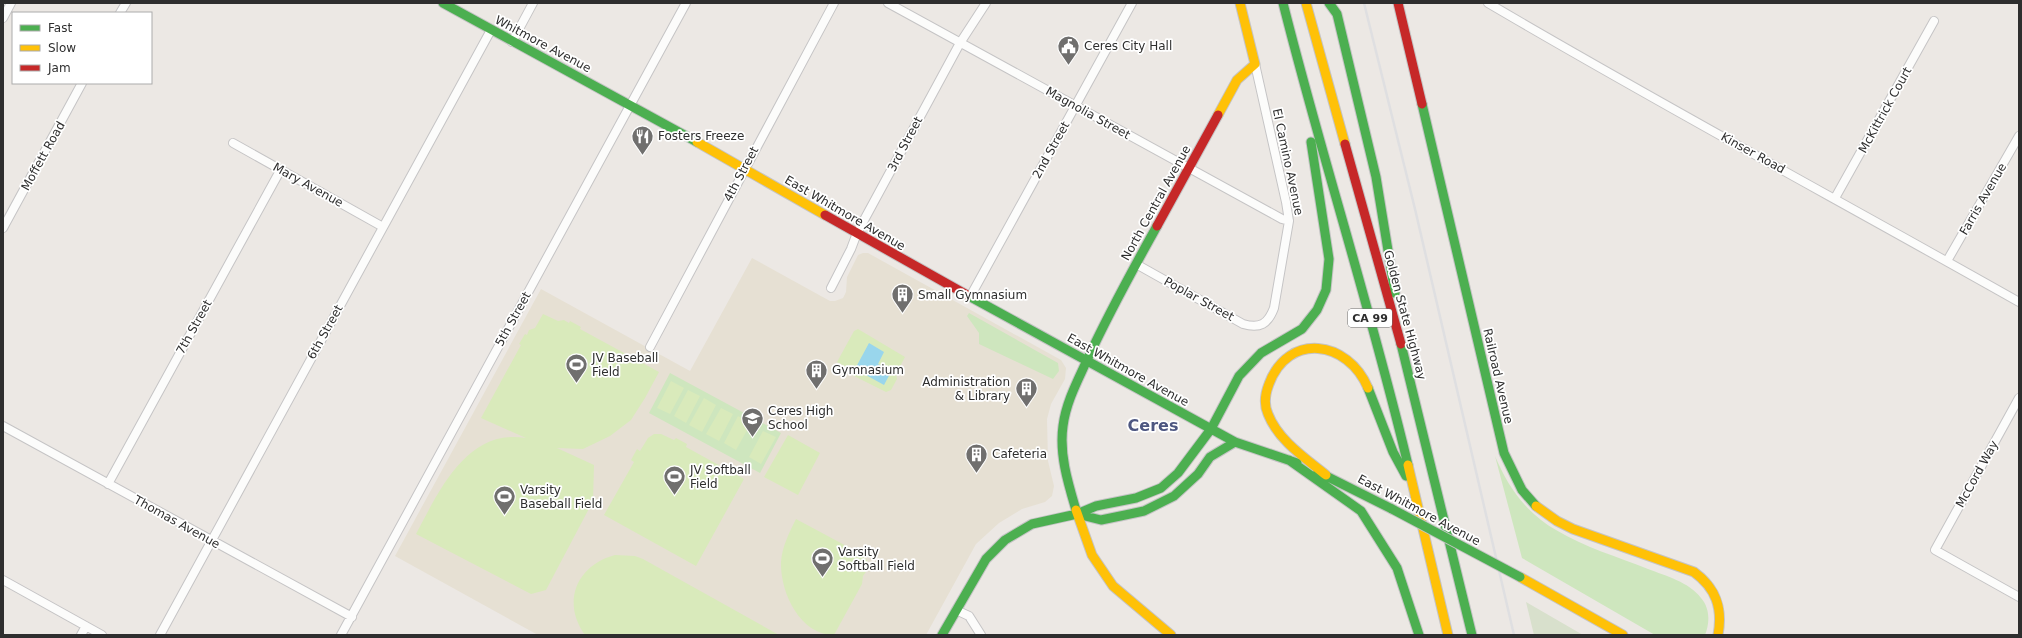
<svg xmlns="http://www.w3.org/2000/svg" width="2022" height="638" font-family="'DejaVu Sans',sans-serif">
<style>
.education{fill:#e6e0d3}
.green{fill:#cee6be}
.cemetery{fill:#d8e0cc}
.pitch{fill:#d9eabb}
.water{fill:#99d6ec}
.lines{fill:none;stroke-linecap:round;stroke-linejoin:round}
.street-casing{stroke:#c5c4c5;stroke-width:10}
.fast-casing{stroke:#c5c4c5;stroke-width:11}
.slow-casing{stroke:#c5c4c5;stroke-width:11}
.jam-casing{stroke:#c5c4c5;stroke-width:11}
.street{stroke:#fcfcfb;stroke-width:8}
.fast{stroke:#4caf50;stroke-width:9}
.slow{stroke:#ffc107;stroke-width:9}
.jam{stroke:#c62828;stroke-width:9}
.rail{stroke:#dfdfe1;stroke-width:2.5}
.fast-bridge-casing{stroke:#c5c4c5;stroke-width:11;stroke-linecap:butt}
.fast-bridge{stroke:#4caf50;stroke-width:9}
.labels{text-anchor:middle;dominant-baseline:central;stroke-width:3.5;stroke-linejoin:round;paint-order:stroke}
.shield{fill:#fff;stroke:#6d6d6d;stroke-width:1}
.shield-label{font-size:11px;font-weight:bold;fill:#2e2e2e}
.street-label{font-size:12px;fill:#2e2e2e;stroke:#fff}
.poi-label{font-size:12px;fill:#2e2e2e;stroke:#fff;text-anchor:start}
.district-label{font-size:16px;font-weight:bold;fill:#4d5680;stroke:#fff}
</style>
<rect width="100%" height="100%" fill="#ece8e4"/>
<!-- education -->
<path class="education" d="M863,253h5l193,107 5,8 -1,11 -14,25 -4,15 1,42 6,25 -2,10 -7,6 -23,7 -23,14 -23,21 -50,91h-388l-143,-79 146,-267 149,82 62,-113 78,43h5l8,-3 3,-6 1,-15 11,-22z"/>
<!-- green -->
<path class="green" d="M969,313l89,50 1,8 -6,8 -74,-35v-11l-12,-17z
M670,373l111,60 -21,40 -111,-60z
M1495,456c13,31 31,57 61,74 28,17 62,27 92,39 18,7 41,13 53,29 9,10 9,25 4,37h-50l-133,-77z"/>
<!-- cemetery -->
<path class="cemetery" d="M1526,602l57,33h-49z"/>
<!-- pitch -->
<path class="pitch" d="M543,314l15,7 6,-1 5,3 1,-2 11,6 -1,2 79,43 -14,26 -14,22 -21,16 -27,13 -26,-1 37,17 -1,36 -47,89 -15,4 -115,-60c23,-43 51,-106 110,-96l-45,-20 40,-73 -2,-1 6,-10 2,1 2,-5 6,-2z
M858,329l47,28 -9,17 1,5 -6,11 -5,2 -34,-17 -2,-6 -13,-7 17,-31z
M671,381l13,7 -14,26 -13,-6z
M688,390l12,6 -14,27 -12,-7z
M704,398l12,7 -14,27 -13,-7z
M721,408l12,6 -14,27 -13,-7z
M738,416l13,7 -15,27 -12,-7z
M763,431l13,6 -15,27 -12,-7z
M654,434h7l13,6 2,-2 11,6 -1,3 58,32 -48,87 -92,-51 30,-53 -3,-2 6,-11 3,2 8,-13z
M788,435l32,18 -22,42 -34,-18z
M796,519l56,30 15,11 1,9 -5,7 -1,8 -28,51c-34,0 -54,-43 -53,-73 1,-15 8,-29 15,-43z
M615,555l20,1 8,3 136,76h-194c-24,-33 -8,-70 30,-80z"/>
<!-- water -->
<path class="water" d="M869,343l15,9 -6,12 13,8 -7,13 -29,-16z"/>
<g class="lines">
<defs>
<path id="street" d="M888,3l394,216 7,2
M1488,3c175,103 354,199 531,299
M120,13l6,-10
M3,18l8,-15
M512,42l21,-39
M233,143l150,84
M1835,198l99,-177
M3,228l79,-145
M1947,261l72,-125
M1136,264l107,60c17,5 25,0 31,-16l15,-87 -3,-19 -31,-138
M831,288l20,-39 6,-16 103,-190 26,-40
M970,297l162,-294
M650,347l184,-344
M2019,398l-84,152 84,47
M3,426l349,191
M108,484l173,-315
M3,580l99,55
M956,610l13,6 12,19
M81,635l5,-9
M160,635l331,-605
M341,635l345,-632"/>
<path id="fast" d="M443,3l254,139
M1283,3c39,155 88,306 125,462
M1329,3l8,11 39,163 19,116
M1422,104l82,349 18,37 14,16
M967,295l268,147 62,21
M1401,344l71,291
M1368,388l25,64 13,24
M1211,429l28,-53 22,-23 41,-24 15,-19 9,-20 3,-31 -18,-117
M1289,460l72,51 36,57 22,67
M1318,472l74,37
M1076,510c-8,-27 -17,-56 -13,-84 3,-24 15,-46 25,-68 21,-45 45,-89 69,-132
M1077,514l24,6 43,-9 30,-15 24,-22 12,-17 25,-15
M942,635l44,-76 19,-19 27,-16 45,-10 19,-8 40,-8 25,-10 17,-15 33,-44"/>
<path id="slow" d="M1306,3l39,141
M1218,115l19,-35 18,-16 -15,-61
M697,142l128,73
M1408,465l40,170
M1326,475c-21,-17 -48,-35 -58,-61 -4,-9 -3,-20 1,-30 19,-52 79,-44 99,4
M1536,506l21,15 16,8 121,43c22,16 29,36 24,63
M1076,510l16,45 21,31 58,49
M1520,577l103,58"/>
<path id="jam" d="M1398,3l24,101
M1345,144l56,200
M825,215l142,80
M1157,226l61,-111"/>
</defs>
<!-- street casing -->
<use href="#street" class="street-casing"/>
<!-- fast casing -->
<use href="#fast" class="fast-casing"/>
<!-- slow casing -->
<use href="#slow" class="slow-casing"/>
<!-- jam casing -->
<use href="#jam" class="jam-casing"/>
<!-- street -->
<use href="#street" class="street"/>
<!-- fast -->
<use href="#fast" class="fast"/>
<!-- slow -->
<use href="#slow" class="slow"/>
<!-- jam -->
<use href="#jam" class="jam"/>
<!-- rail -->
<path class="rail" d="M1364,3l51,206 99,426"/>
<defs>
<path id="fast-bridge" d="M1392,509l128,68"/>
</defs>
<!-- fast-bridge casing -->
<use href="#fast-bridge" class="fast-bridge-casing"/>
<!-- fast-bridge -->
<use href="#fast-bridge" class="fast-bridge"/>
</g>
<!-- icons -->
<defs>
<symbol id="civic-pin" viewBox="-11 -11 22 30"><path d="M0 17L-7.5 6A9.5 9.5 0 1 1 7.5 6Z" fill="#706f6e" stroke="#fff"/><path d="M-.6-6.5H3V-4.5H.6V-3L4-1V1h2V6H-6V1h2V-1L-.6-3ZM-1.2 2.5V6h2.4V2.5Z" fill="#fff"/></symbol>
<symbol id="restaurant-pin" viewBox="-11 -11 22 30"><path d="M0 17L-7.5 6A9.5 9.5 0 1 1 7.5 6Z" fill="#706f6e" stroke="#fff"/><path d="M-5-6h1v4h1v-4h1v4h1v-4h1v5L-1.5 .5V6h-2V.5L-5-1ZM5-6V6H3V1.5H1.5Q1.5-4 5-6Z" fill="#fff"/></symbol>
<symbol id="building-pin" viewBox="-11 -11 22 30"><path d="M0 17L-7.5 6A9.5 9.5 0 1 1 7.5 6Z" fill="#706f6e" stroke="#fff"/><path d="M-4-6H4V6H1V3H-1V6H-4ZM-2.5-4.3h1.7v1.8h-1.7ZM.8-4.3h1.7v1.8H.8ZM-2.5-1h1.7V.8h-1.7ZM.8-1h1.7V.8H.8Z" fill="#fff"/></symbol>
<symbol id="stadium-pin" viewBox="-11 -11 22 30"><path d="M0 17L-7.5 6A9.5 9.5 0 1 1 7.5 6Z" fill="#706f6e" stroke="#fff"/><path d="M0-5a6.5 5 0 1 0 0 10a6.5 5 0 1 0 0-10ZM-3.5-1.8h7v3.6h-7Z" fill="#fff"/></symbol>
<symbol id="school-pin" viewBox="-11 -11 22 30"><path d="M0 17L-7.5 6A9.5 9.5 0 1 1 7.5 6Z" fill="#706f6e" stroke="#fff"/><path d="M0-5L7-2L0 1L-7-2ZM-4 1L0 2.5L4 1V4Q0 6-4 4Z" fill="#fff"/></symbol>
</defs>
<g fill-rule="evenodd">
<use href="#civic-pin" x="1056" y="34" width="25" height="34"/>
<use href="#restaurant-pin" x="630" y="124" width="25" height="34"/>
<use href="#building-pin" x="890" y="282" width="25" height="34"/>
<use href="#stadium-pin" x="564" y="352" width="25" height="34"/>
<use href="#building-pin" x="804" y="358" width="25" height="34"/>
<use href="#building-pin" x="1014" y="376" width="25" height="34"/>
<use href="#school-pin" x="740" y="406" width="25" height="34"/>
<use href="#building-pin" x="964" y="442" width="25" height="34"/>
<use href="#stadium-pin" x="662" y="464" width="25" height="34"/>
<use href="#stadium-pin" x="492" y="484" width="25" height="34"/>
<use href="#stadium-pin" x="810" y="546" width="25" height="34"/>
</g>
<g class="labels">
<!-- shield labels -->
<rect class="shield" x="1348" y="309" width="44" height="18" rx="3"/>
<g class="shield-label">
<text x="1370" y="318">CA 99</text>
</g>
<!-- street labels -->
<g class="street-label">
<text transform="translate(543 44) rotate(28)">Whitmore Avenue</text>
<text transform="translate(1885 110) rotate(-61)">McKittrick Court</text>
<text transform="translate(1088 113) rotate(29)">Magnolia Street</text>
<text transform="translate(905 144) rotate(-62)">3rd Street</text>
<text transform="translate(1051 150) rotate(-61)">2nd Street</text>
<text transform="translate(1753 153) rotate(29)">Kinser Road</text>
<text transform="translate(43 156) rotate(-61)">Moffett Road</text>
<text transform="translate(1288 162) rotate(78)">El Camino Avenue</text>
<text transform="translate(741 174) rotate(-62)">4th Street</text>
<text transform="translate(308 185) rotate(29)">Mary Avenue</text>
<text transform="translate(1983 199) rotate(-60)">Farris Avenue</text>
<text transform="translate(1156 203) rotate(-61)">North Central Avenue</text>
<text transform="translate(845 213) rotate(30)">East Whitmore Avenue</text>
<text transform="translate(1199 299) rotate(29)">Poplar Street</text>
<text transform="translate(1405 315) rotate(75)">Golden State Highway</text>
<text transform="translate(513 319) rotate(-61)">5th Street</text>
<text transform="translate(194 327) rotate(-61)">7th Street</text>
<text transform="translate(325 332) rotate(-61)">6th Street</text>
<text transform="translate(1128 370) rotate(29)">East Whitmore Avenue</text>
<text transform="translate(1498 376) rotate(77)">Railroad Avenue</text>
<text transform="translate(1977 474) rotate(-61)">McCord Way</text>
<text transform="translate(1419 510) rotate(28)">East Whitmore Avenue</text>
<text transform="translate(177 522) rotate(29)">Thomas Avenue</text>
</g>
<!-- poi labels -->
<g class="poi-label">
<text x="1084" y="46">Ceres City Hall</text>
<text x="658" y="136">Fosters Freeze</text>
<text x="918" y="295">Small Gymnasium</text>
<text x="592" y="358">JV Baseball<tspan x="592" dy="14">Field</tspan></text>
<text x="832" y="370">Gymnasium</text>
<text x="1010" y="382" text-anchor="end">Administration<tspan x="1010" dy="14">&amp; Library</tspan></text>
<text x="768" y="411">Ceres High<tspan x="768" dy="14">School</tspan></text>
<text x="992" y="454">Cafeteria</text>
<text x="690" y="470">JV Softball<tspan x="690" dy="14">Field</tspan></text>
<text x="520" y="490">Varsity<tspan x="520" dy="14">Baseball Field</tspan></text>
<text x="838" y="552">Varsity<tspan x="838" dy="14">Softball Field</tspan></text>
</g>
<!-- district labels -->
<g class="district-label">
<text x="1153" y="425">Ceres</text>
</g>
</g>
<!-- border -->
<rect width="2022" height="638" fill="none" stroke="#2e2e2e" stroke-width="8"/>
<!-- legend -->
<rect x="12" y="12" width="140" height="72" fill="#ffffff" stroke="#ababab"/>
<rect x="20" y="25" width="20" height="6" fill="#4caf50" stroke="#ababab"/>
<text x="48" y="32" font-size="12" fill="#2e2e2e">Fast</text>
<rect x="20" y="45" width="20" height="6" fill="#ffc107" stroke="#ababab"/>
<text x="48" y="52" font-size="12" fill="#2e2e2e">Slow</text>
<rect x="20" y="65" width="20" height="6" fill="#c62828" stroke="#ababab"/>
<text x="48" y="72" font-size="12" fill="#2e2e2e">Jam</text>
</svg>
